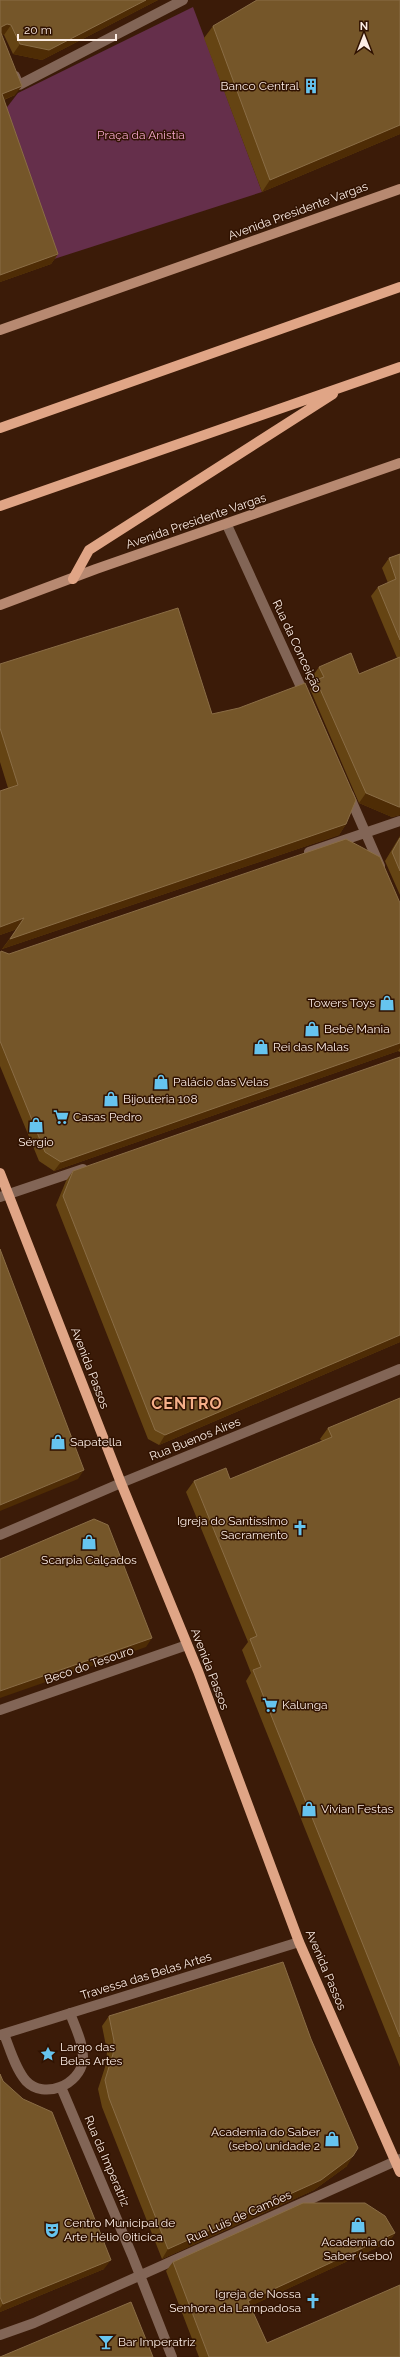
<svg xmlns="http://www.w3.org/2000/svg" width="400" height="2357" font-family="Raleway,sans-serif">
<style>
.green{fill:#652f4b}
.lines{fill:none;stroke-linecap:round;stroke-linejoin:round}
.street{stroke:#826556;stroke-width:10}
.secondary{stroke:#b78971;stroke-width:10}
.primary{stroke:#e0a586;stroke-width:10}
.wall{fill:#654413}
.shaded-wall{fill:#4e2c05}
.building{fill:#755629;stroke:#8a6d46}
.labels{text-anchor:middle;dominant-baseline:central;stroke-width:3;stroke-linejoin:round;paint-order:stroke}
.poi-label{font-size:12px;fill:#fbece4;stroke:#301201;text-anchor:start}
.park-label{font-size:12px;fill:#f5a7cc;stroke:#301201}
.street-label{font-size:12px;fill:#fbece4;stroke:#301201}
.district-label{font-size:16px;font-weight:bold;letter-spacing:1px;fill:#f5af89;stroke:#301201}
</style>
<rect width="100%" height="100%" fill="#3b1b08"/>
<!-- green -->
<path class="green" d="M193,7l69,185 -208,67 -53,-144 17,-22z"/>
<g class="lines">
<!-- street -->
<path class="street" d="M15,76l4,9 164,-85
M227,525l78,171
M349,795l31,71
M309,852l91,-31
M0,1197l83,-28
M0,1535l121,-52 279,-114
M0,1710l187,-65
M4,2034c6,15 11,34 22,47 18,19 54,4 57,-21 1,-16 -8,-33 -13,-47
M0,2035l299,-93
M61,2087l71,168 40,102
M0,2335l34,-12 366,-164"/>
<!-- secondary -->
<path class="secondary" d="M0,330l400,-141
M0,605l96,-36 304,-106"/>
<!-- primary -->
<path class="primary" d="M0,428l400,-141
M0,506l400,-139
M73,579l16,-29 244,-156
M0,1173l121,310 77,188 101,271 101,230"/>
</g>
<!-- wall -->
<path class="wall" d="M0,0h158l-116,60 -29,-6 -9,-19 -3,-1 14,61 -11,5 54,154 -7,10 -51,18z
M400,0v134l-138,58 -58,-154 9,-12z
M400,554v261l-8,2 -33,-14 -49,-114 5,-7 -3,-5 7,-10 40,7 38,-16 -26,-62 7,-9 10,-4 -6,-15 7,-10z
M0,664l212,50 134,110 -7,11 -337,114 15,-20 -17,6v-144l8,-3 -8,-26z
M400,836v59l-15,-34z
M400,903v149l-2,-1 -344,120 -15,-10 -39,-95v-113l9,1z
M73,1171l327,171 -241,103 -11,-6 -92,-234 10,-24z
M400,1398v669l-154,-386 5,-8 -9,-23 6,-8 -62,-150 8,-11 36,-2 92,-38 -2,-2 8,-11z
M109,2016l238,150 -33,24 -152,69 -60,-152 -4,-18 8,-25 1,-13 -5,-25z
M0,2074l3,7 101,188 -104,43z
M395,2233l-6,9 -139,64 17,37 133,14h-201l-33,-86 7,-9z"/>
<!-- shaded-wall -->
<path class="shaded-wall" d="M146,0h12l-116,60 -29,-6 7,-10z
M7,24l4,1 -7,10 -4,-1 1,-7z
M22,86l-7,9 -15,6 2,-7z
M400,125v9l-138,58 8,-12z
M58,254l-7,10 -51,18v-7z
M366,793l34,14v8l-8,2 -33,-14z
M346,824l-7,11 -337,114 8,-10z
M24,918l-7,11 -17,6v-8z
M400,1043v5l-2,3 -344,120 7,-9z
M400,1335v7l-241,103 6,-10z
M84,1470l-6,9 -78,32v-6z
M152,1638l-6,9 -146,51v-7z
M353,2156l-6,10 -33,24 -152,69 6,-10z
M395,2233l-6,9 -147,68 6,-9z
M111,2260l-7,9 -104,43v-4l3,-4z"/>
<!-- building -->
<path class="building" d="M0,0h146l-97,50 -29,-6 -9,-19 -4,-1 -6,3v6l21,53 -20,8 56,160 -58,21z
M257,0h143v125l-130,55 -57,-154z
M400,554v86l-22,-53 18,-8 -7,-21z
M178,608l34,106 27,-6 66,-25 51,117 -10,24 -336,115 14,-21 -24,9v-136l18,-6 -18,-57v-64z
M351,653l8,21 41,-17v150h-1l-33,-14 -50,-113 8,-3 -5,-10z
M400,838v33l-8,-19z
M346,839l34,18 20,46v140l-339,119 -16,-10 -45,-111v-88l1,-2 8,3z
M400,1057v278l-235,100 -10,-5 -92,-234 10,-25z
M0,1249l84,221 -84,35z
M400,1398v639l-147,-367 8,-3 -11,-28 7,-3 -63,-155 32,-13 4,11 102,-42 -4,-9z
M94,1519l14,6 44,113 -152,53v-132z
M283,1962l28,77 47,109 -5,8 -32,24 -153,69 -59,-151 -4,-18 8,-26 1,-13 -5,-25z
M0,2074l3,7 20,18 29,13 59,148 -108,44 -3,-7z
M303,2203h62l20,13 10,17 -147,68 19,42 133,-58v72h-191l-36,-95z
M131,2302l22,55h-153z"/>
<!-- icons -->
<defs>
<symbol id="building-bare" viewBox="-9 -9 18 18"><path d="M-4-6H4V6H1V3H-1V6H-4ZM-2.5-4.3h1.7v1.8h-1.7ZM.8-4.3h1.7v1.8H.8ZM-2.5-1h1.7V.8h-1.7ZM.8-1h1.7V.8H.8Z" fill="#66c4ef" stroke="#301201" stroke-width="2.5" paint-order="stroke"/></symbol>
<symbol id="shop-bare" viewBox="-9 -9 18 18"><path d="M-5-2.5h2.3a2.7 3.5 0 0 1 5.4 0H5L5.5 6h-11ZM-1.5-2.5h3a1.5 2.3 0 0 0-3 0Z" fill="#66c4ef" stroke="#301201" stroke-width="2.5" paint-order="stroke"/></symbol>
<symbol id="supermarket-bare" viewBox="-9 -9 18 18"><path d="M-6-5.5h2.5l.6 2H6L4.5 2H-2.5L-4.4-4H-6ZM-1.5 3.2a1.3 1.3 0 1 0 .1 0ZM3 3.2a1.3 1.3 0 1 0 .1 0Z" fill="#66c4ef" stroke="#301201" stroke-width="2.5" paint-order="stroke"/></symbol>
<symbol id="church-bare" viewBox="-9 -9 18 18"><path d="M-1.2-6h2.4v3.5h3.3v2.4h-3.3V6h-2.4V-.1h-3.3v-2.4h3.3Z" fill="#66c4ef" stroke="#301201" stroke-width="2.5" paint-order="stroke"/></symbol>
<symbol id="sight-bare" viewBox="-9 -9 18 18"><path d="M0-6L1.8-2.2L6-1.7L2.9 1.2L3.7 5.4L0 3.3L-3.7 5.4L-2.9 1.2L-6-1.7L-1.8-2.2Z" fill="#66c4ef" stroke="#301201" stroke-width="2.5" paint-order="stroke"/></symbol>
<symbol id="theatre-bare" viewBox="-9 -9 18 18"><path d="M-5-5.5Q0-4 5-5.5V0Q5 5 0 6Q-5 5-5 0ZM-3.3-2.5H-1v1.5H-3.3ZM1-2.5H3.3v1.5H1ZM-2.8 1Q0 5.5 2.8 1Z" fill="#66c4ef" stroke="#301201" stroke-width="2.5" paint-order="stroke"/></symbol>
<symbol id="bar-bare" viewBox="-9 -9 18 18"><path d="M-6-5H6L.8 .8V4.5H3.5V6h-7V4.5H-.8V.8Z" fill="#66c4ef" stroke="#301201" stroke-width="2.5" paint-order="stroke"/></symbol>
</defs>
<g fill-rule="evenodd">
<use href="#building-bare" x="300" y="75" width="22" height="22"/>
<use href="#shop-bare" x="376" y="992" width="22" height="22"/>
<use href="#shop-bare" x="301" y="1018" width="22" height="22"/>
<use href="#shop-bare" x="250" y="1036" width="22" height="22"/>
<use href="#shop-bare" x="150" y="1071" width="22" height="22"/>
<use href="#shop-bare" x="100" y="1088" width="22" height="22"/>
<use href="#supermarket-bare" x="50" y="1106" width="22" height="22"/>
<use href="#shop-bare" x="25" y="1114" width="22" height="22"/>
<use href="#shop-bare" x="47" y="1431" width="22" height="22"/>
<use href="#church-bare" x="289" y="1517" width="22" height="22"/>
<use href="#shop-bare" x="78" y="1531" width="22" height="22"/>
<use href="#supermarket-bare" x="259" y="1694" width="22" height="22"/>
<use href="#shop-bare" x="298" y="1798" width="22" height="22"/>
<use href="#sight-bare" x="37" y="2043" width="22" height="22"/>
<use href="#shop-bare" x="321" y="2128" width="22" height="22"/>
<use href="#shop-bare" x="347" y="2214" width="22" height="22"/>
<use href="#theatre-bare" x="41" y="2219" width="22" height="22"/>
<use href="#church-bare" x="302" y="2290" width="22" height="22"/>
<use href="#bar-bare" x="95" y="2331" width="22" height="22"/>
</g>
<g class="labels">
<!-- poi labels -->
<g class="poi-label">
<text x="299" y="86" text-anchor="end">Banco Central</text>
<text x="375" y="1003" text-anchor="end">Towers Toys</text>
<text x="324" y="1029">Bebê Mania</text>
<text x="273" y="1047">Rei das Malas</text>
<text x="173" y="1082">Palácio das Velas</text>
<text x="123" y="1099">Bijouteria 108</text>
<text x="73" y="1117">Casas Pedro</text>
<text x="36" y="1142" text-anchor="middle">Sérgio</text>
<text x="70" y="1442">Sapatella</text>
<text x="288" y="1521" text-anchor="end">Igreja do Santíssimo<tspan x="288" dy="14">Sacramento</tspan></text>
<text x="89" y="1560" text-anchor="middle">Scarpia Calçados</text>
<text x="282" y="1705">Kalunga</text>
<text x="321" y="1809">Vivian Festas</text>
<text x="60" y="2047">Largo das<tspan x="60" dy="14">Belas Artes</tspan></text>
<text x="320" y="2132" text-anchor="end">Academia do Saber<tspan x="320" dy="14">(sebo) unidade 2</tspan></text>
<text x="64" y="2223">Centro Municipal de<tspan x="64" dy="14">Arte Hélio Oiticica</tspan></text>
<text x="358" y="2242" text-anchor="middle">Academia do<tspan x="358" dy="14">Saber (sebo)</tspan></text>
<text x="301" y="2294" text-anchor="end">Igreja de Nossa<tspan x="301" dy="14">Senhora da Lampadosa</tspan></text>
<text x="118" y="2342">Bar Imperatriz</text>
</g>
<!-- park labels -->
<g class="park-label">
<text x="141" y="135">Praça da Anistia</text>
</g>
<!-- street labels -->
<g class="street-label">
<text transform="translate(298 211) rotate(-20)">Avenida Presidente Vargas</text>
<text transform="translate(196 521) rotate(-19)">Avenida Presidente Vargas</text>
<text transform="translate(297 646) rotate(65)">Rua da Conceição</text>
<text transform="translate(90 1368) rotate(69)">Avenida Passos</text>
<text transform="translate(195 1439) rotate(-22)">Rua Buenos Aires</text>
<text transform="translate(89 1665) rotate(-19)">Beco do Tesouro</text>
<text transform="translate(210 1669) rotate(69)">Avenida Passos</text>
<text transform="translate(326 1970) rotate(67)">Avenida Passos</text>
<text transform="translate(146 1976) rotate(-17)">Travessa das Belas Artes</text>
<text transform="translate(107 2161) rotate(67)">Rua da Imperatriz</text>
<text transform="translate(239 2217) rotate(-24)">Rua Luis de Camões</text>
</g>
<!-- district labels -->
<g class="district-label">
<text x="187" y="1403">CENTRO</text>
</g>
</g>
<!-- north arrow -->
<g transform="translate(364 36)" stroke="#301201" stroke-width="3" paint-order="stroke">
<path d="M0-3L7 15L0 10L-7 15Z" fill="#fbece4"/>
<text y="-6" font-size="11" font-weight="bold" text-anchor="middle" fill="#fbece4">N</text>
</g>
<!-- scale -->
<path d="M18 34v6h98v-6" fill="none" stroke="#fbece4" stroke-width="2"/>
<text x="24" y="34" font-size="12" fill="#fbece4" stroke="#301201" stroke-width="3" paint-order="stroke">20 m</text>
</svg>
